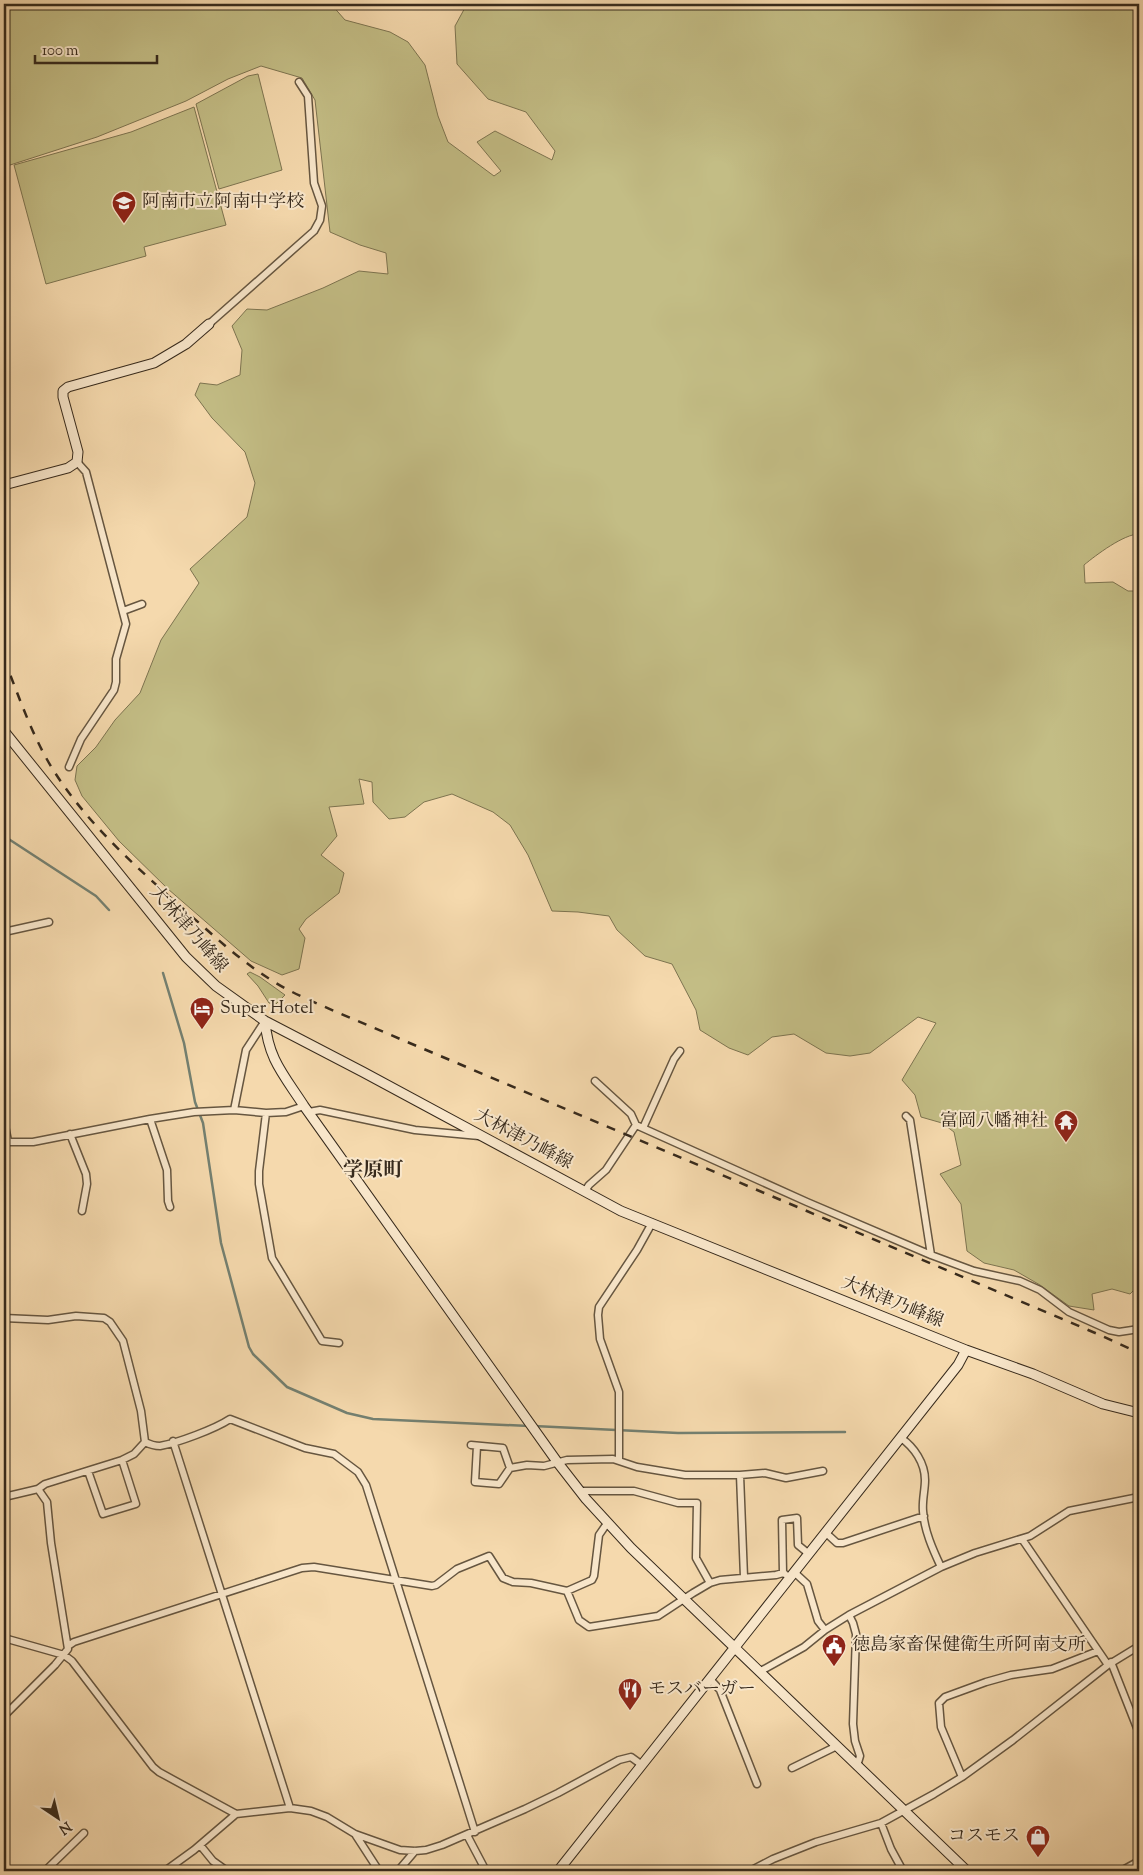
<svg xmlns="http://www.w3.org/2000/svg" width="1143" height="1875" font-family="'Sorts Mill Goudy','Noto Serif JP',serif">
<style>
.green{fill:#c3bd85;stroke:#7d7450}
.lines{fill:none;stroke-linecap:round;stroke-linejoin:round}
.stream{stroke:#748071;stroke-width:2.5}
.street-casing{stroke:#665640;stroke-width:9}
.secondary-casing{stroke:#372a1c;stroke-width:11}
.street{stroke:#f8e6ca;stroke-width:6}
.secondary{stroke:#f8e6ca;stroke-width:9}
.rail{stroke:#372a1c;stroke-width:2.5;stroke-dasharray:9 9;stroke-linecap:butt}
.labels{text-anchor:middle;dominant-baseline:central;stroke-width:4;stroke-linejoin:round;paint-order:stroke}
.poi-label{font-size:18px;fill:#372a1c;stroke:#f8e6ca;text-anchor:start}
.street-label{font-size:18px;fill:#372a1c;stroke:#f8e6ca}
.quarter-label{font-size:20px;font-weight:bold;fill:#372a1c;stroke:#f8e6ca}
</style>
<rect width="100%" height="100%" fill="#f5d9ad"/>
<filter id="stains"><feTurbulence type="fractalNoise" baseFrequency=".004" numOctaves="4"/><feColorMatrix values="0 0 0 0 .2 0 0 0 0 .09 0 0 0 0 .02 0 0 0 .5 -.17"/></filter>
<radialGradient id="worn" r=".72"><stop offset=".6" stop-color="#630" stop-opacity="0"/><stop offset="1" stop-color="#630" stop-opacity=".3"/></radialGradient>
<!-- green -->
<path class="green" d="M4,4h327l14,16 45,12 18,10 17,23 13,51 10,26 46,34 7,-5 -24,-29 18,-11 57,29 3,-9 -29,-39 -38,-13 -31,-35 -2,-38 12,-22h672v530c-15,0 -43,21 -55,31l1,18 28,-1 15,9h11v694l-9,9 -18,-5 -20,5 2,16 -25,-4 -29,-21 -26,-15 -30,-7 -17,-12 -6,-47 -21,-30 21,-9 -7,-33 -12,-9 -21,-6 -6,-22 -13,-15 34,-57 -18,-6 -48,36 -20,3 -24,-3 -32,-19 -22,3 -24,18 -19,-7 -29,-18 -4,-20 -24,-46 -27,-8 -28,-26 -8,-14 -31,-4 -26,-1 -24,-56 -18,-30 -17,-13 -41,-18 -28,8 -19,15 -16,2 -16,-17 -1,-20 -13,-3 5,25 -35,3 8,29 -16,19 23,18 -5,20 -33,26 -7,10 6,9 -6,31 -17,6 -31,-14 -83,-72 -49,-48 -37,-45 -7,-16 2,-14 19,-19 19,-27 25,-27 21,-53 38,-57 -9,-14 57,-52 8,-34 -10,-31 -33,-34 -17,-23 5,-12 17,2 23,-10 2,-25 -10,-24 15,-17 20,1 56,-22 36,-17 29,3 -2,-21 -26,-8 -30,-13 -15,-132 -13,-22 -41,-12 -33,13 -42,22 -89,36 -93,30z
M258,74l24,96 -63,19 -23,-85 52,-28z
M194,107l32,118 -82,22 2,9 -100,28 -32,-119 117,-33z
M250,972l10,5 25,18 -9,9 -7,-1 -11,-17 -11,-12z"/>
<g class="lines">
<!-- stream -->
<path class="stream" d="M4,836l92,60 13,14
M163,973l21,70 11,59 8,21 18,120 28,104 4,7 34,33 60,26 26,6 156,7
M534,1426l144,7 167,-1"/>
<defs>
<path id="street" d="M209,324l105,-93 6,-11 2,-14 -8,-23 -6,-87 -9,-14
M123,611l19,-7
M69,767l12,-28 33,-49 2,-8v-23l10,-35 -40,-152 -9,-10
M4,932l45,-10
M595,1081l36,33 5,11
M234,1110l12,-60 19,-29
M309,1112l11,-2 95,20 64,6
M266,1113l-7,58v13l13,74 50,83 17,2
M906,1116l4,4 21,135
M150,1119l17,51 1,31 2,6
M4,1121l4,20
M643,1128l31,-69 6,-8
M70,1134l16,40 1,10 -5,27
M4,1142h29l117,-23 44,-7 40,-2 32,3 20,-1 18,-6
M585,1191l4,-6 17,-15 30,-45 171,77 124,53 43,16 46,10 20,9 29,22 40,18 10,2 20,-3
M4,1318l44,2 28,-4 28,2 6,4 13,19 18,70 4,31 -11,12 -12,6 -77,24 -7,5 -34,8
M901,1438c13,9 24,25 24,42 0,10 -3,21 -2,31 1,19 10,39 18,56
M173,1441l117,367
M145,1442c4,2 10,4 15,4 17,-3 55,-17 70,-27l75,29 29,6 24,18 8,13 109,347
M471,1445l32,3 7,20
M477,1446l-2,36 24,2 11,-16 17,-3 17,1 23,-6 46,-1 24,8 48,8h55l25,-2 21,5 37,-7
M619,1460v-68l-19,-53 -2,-24 1,-8 38,-57 15,-27
M88,1471l15,43 33,-10 -14,-44
M740,1475l4,102
M580,1491h54l44,12h19l-1,55 14,25
M826,1533l11,10h6l81,-27
M1022,1539l86,126
M794,1572l13,12 11,37 7,9
M785,1574l-2,-1 -1,-53 15,-2 1,27 11,9
M567,1591l25,-11 2,-4 5,-41 9,-13
M849,1615l4,8 3,11 -3,90 2,17 5,15 -3,10
M4,1638l60,17 8,6 81,106 6,5 77,42
M68,1646l6,-4 228,-74 12,-1 118,19 4,-1 21,-16 32,-13 14,22 10,4 18,1 36,8 12,29 10,7 69,-11 35,-23 17,-10 10,-3 56,-5 7,-2
M1111,1662l28,71
M759,1672l45,-25 21,-17 24,-15 92,-48 34,-14 55,-17 39,-25 70,-14
M710,1679l10,11 37,94
M4,1716l51,-51 13,-16 -17,-106 -4,-41 -9,-13
M792,1768l45,-22
M962,1777l-21,-50 -2,-24 6,-6 41,-15 25,-7 41,-6 46,-18
M881,1823l10,26 12,22
M355,1834l24,37
M467,1835l19,36
M200,1845l13,16 14,10
M45,1871l39,-38
M165,1871l29,-21 42,-36 54,-6 21,3 16,6 28,17 45,16 15,1 11,-1 16,-5 83,-36 33,-16 61,-33 12,-3 11,8
M398,1871l17,-20
M750,1871l23,-12 43,-17 65,-19 53,-29 28,-17 51,-37 95,-75 31,-19
M1121,1871l18,-10"/>
<path id="secondary" d="M4,485l64,-17 9,-6 1,-10 -15,-55v-6l5,-4 86,-24 32,-19 23,-20
M4,731l182,226 30,29 49,35 98,51 258,139 345,139 67,24 70,30 36,9
M265,1021c3,38 19,54 39,85l254,357 28,36 45,49 336,323
M558,1871l400,-506 8,-15"/>
</defs>
<!-- street casing -->
<use href="#street" class="street-casing"/>
<!-- secondary casing -->
<use href="#secondary" class="secondary-casing"/>
<!-- street -->
<use href="#street" class="street"/>
<!-- secondary -->
<use href="#secondary" class="secondary"/>
<!-- rail -->
<path class="rail" d="M4,659c14,35 26,71 45,104 34,57 84,101 132,144 31,27 60,55 95,76 18,11 38,19 58,28l766,324 39,18"/>
</g>
<!-- icons -->
<defs>
<symbol id="school-pin" viewBox="-11 -11 22 30"><path d="M0 17L-7.5 6A9.5 9.5 0 1 1 7.5 6Z" fill="#8f2418" stroke="#f8e6ca"/><path d="M0-5L7-2L0 1L-7-2ZM-4 1L0 2.5L4 1V4Q0 6-4 4Z" fill="#fff"/></symbol>
<symbol id="hotel-pin" viewBox="-11 -11 22 30"><path d="M0 17L-7.5 6A9.5 9.5 0 1 1 7.5 6Z" fill="#8f2418" stroke="#f8e6ca"/><path d="M-6-4.5h1.5V1H6V5H4.5V3h-9V5H-6ZM-4 0a1.8 1.8 0 1 1 3.6 0ZM.5 0V-2.5h3Q6-2.5 6 0Z" fill="#fff"/></symbol>
<symbol id="temple-pin" viewBox="-11 -11 22 30"><path d="M0 17L-7.5 6A9.5 9.5 0 1 1 7.5 6Z" fill="#8f2418" stroke="#f8e6ca"/><path d="M0-6L5-2H3V0L6.5 2.5H4V6H1.5V3h-3V6H-4V2.5H-6.5L-3 0V-2H-5Z" fill="#fff"/></symbol>
<symbol id="civic-pin" viewBox="-11 -11 22 30"><path d="M0 17L-7.5 6A9.5 9.5 0 1 1 7.5 6Z" fill="#8f2418" stroke="#f8e6ca"/><path d="M-.6-6.5H3V-4.5H.6V-3L4-1V1h2V6H-6V1h2V-1L-.6-3ZM-1.2 2.5V6h2.4V2.5Z" fill="#fff"/></symbol>
<symbol id="restaurant-pin" viewBox="-11 -11 22 30"><path d="M0 17L-7.5 6A9.5 9.5 0 1 1 7.5 6Z" fill="#8f2418" stroke="#f8e6ca"/><path d="M-5-6h1v4h1v-4h1v4h1v-4h1v5L-1.5 .5V6h-2V.5L-5-1ZM5-6V6H3V1.5H1.5Q1.5-4 5-6Z" fill="#fff"/></symbol>
<symbol id="shop-pin" viewBox="-11 -11 22 30"><path d="M0 17L-7.5 6A9.5 9.5 0 1 1 7.5 6Z" fill="#8f2418" stroke="#f8e6ca"/><path d="M-5-2.5h2.3a2.7 3.5 0 0 1 5.4 0H5L5.5 6h-11ZM-1.5-2.5h3a1.5 2.3 0 0 0-3 0Z" fill="#fff"/></symbol>
</defs>
<g fill-rule="evenodd">
<use href="#school-pin" x="110" y="189" width="28" height="38"/>
<use href="#hotel-pin" x="188" y="995" width="28" height="38"/>
<use href="#temple-pin" x="1052" y="1108" width="28" height="38"/>
<use href="#civic-pin" x="820" y="1632" width="28" height="38"/>
<use href="#restaurant-pin" x="616" y="1676" width="28" height="38"/>
<use href="#shop-pin" x="1024" y="1823" width="28" height="38"/>
</g>
<g class="labels">
<!-- poi labels -->
<g class="poi-label">
<text x="142" y="203">阿南市立阿南中学校</text>
<text x="220" y="1009">Super Hotel</text>
<text x="1048" y="1122" text-anchor="end">富岡八幡神社</text>
<text x="852" y="1646">徳島家畜保健衛生所阿南支所</text>
<text x="648" y="1690">モスバーガー</text>
<text x="1020" y="1837" text-anchor="end">コスモス</text>
</g>
<!-- street labels -->
<g class="street-label">
<text transform="translate(188 930) rotate(49)">大林津乃峰線</text>
<text transform="translate(523 1140) rotate(28)">大林津乃峰線</text>
<text transform="translate(892 1303) rotate(22)">大林津乃峰線</text>
</g>
<!-- quarter labels -->
<g class="quarter-label">
<text x="373" y="1171">学原町</text>
</g>
</g>
<!-- margin -->
<rect width="1143" height="1875" fill="none" stroke="#f5d9ad" stroke-width="20"/>
<rect x="5" y="5" width="1133" height="1865" fill="none" stroke="#372a1c" stroke-width="2.5"/>
<rect x="10" y="10" width="1123" height="1855" fill="none" stroke="#372a1c"/>
<!-- north arrow -->
<g transform="translate(58 1818) rotate(145)" stroke="#f8e6ca" stroke-width="4" paint-order="stroke">
<path d="M0-4L9 19L0 12L-9 19Z" fill="#372a1c"/>
<text y="-8" font-size="14" font-weight="bold" text-anchor="middle" fill="#372a1c">N</text>
</g>
<!-- scale -->
<path d="M35 55v8h122v-8" fill="none" stroke="#372a1c" stroke-width="2.5"/>
<text x="42" y="55" font-size="15" fill="#372a1c" stroke="#f8e6ca" stroke-width="4" paint-order="stroke">100 m</text>
<rect width="100%" height="100%" filter="url(#stains)"/>
<rect width="100%" height="100%" fill="url(#worn)"/>
</svg>
